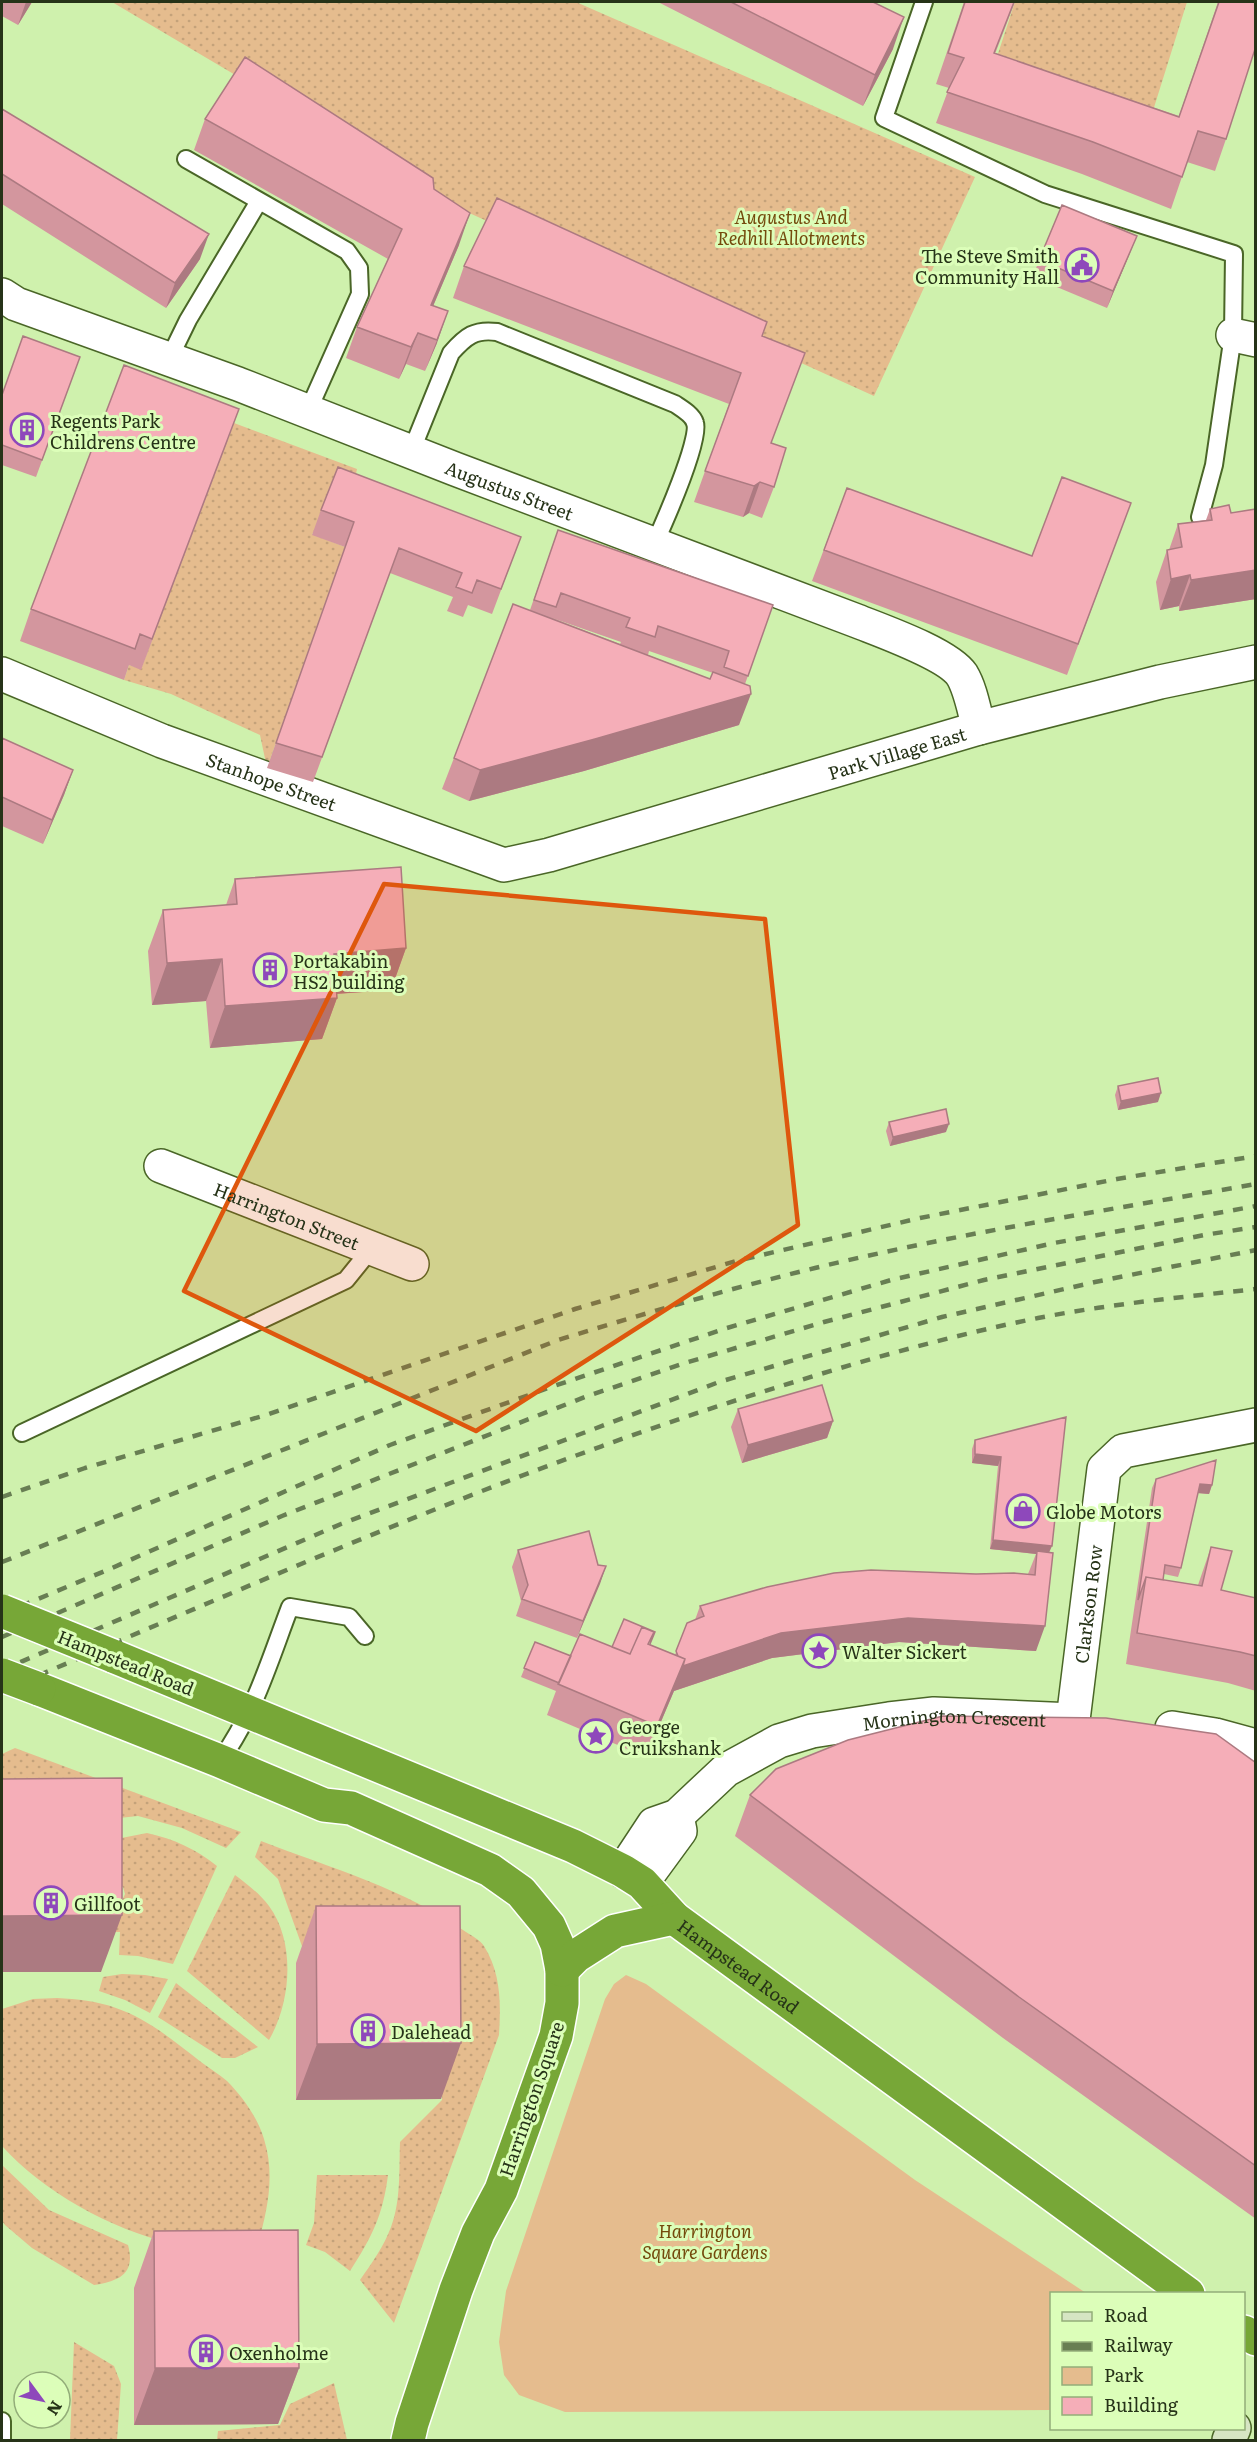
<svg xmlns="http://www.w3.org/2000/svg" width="1257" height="2442" font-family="Literata,serif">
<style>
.grass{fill:url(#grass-dots)}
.park{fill:#e5bc8e}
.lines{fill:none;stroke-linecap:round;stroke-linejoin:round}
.lane-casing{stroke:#4a6627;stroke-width:20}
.street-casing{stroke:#4a6627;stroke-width:36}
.secondary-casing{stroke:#4a6627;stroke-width:36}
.highway-casing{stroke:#fff;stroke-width:36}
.lane{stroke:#fff;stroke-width:16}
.street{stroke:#fff;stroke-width:33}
.secondary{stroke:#d6e5c3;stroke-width:33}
.highway{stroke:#77a737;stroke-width:33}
.rail{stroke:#687e53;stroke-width:4.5;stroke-dasharray:10 10;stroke-linecap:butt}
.highway-bridge-casing{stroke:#fff;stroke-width:36;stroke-linecap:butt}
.highway-bridge{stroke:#77a737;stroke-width:33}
.wall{fill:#d3969e;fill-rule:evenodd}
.shaded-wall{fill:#ac7a81}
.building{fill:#f5aeb8;stroke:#ac7a81;stroke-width:1.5}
.marked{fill:#de570d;fill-opacity:0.2;stroke:#de570d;stroke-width:4.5;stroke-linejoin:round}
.labels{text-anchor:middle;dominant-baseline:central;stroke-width:6;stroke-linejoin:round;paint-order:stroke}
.park-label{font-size:18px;font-style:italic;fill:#744a0c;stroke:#dcfeb9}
.poi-label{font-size:18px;fill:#263318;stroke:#dcfeb9;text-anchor:start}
.street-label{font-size:18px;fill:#263318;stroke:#dcfeb9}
</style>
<defs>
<pattern id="grass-dots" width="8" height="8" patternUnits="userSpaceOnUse" patternTransform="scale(1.5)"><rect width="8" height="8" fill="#e5bc8e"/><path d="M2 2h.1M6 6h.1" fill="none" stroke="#c4a27a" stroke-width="1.8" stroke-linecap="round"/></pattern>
</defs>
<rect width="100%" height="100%" fill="#cff1ad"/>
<!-- grass -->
<path class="grass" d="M112,2h464l399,175 -101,219 -407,-184z
M1015,2h172l-41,131 -158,-49z
M234,423l123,46 -6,29 -39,36 33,13 -78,221 -7,-33 -89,-41 -47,-14 5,-15 12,4z
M15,1748l226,84 -15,16 -44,-20 -44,-12 -47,5 -89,3v-70z
M147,1833c27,6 49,16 70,33l-44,98 -35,-8 -19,-1 1,-23h-15v-22l16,-7 4,-9 -2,-7 -8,-6 -9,-40z
M261,1841c70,27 144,48 205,91 6,4 14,8 18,14 17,27 17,58 15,89l-105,288 -34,-43c12,-17 24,-34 31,-53 10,-26 8,-58 9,-85l42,-42 1,-142 -140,-9 -25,-70 -23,-22z
M235,1875c12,9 24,18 34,31 27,37 22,96 0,134l-82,-69z
M122,1974l23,1 23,4 -18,34 -25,-13 -26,-9 4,-14z
M176,1983l82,64 -23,11h-13l-64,-41z
M57,1998c20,1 40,3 59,10 32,11 58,33 85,54 8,6 18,12 26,19 15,15 31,37 37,58 11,35 4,70 -6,104 -23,0 -66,4 -87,0 -59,-13 -129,-52 -169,-97v-137l31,-10z
M2,2165l47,45 79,35c8,29 -9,36 -34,40l-62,-37 -27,-23 -3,-4z
M317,2175h71c-5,40 -16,62 -38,96l-25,-19 -19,-7 8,-22z
M74,2342l40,24 7,18 -4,56h-47z
M334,2383l13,57h-130l1,-9 62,-6 10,-21z"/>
<!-- park -->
<path class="park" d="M626,1975l20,9 269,196 171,113 -34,1 -1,116 -486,2 -46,-17 -15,-20 -5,-33 7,-51 99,-292 9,-15z"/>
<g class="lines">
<defs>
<path id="lane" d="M924,2l-40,116 161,76 189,60 -1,81 -19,130 -14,52
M186,159l161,92 12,17 1,26 -52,117
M169,359l19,-39 71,-119
M411,452l40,-99c15,-17 24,-24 46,-21l178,72c6,4 18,11 20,19 6,16 -32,102 -41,122
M22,1433l324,-153 25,-31
M220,1761c35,-49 49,-99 70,-154l59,10 16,19
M2,2421v19"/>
<g id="street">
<path id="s1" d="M2,295l14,9 222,80 217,85 402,152c25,10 91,33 105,54 9,15 12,36 17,53"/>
<path d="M1233,335l23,5"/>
<path id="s2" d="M2,674l160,67 342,124 45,-10 430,-127 181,-46 96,-20"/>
<path id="s3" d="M161,1166l251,98"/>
<path id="s4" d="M1073,1720l31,-251 19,-18 133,-26"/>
<path d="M1172,1728l43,7 41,11"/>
<path id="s5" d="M623,1871l31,-47 23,-8 49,-46 53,-29 33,-10 77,-12 45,-5 139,6"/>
<path d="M642,1883l38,-52 -3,-15"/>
</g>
<path id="secondary" d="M1229,2440l5,-12"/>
<g id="highway">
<path id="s6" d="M113,1656l460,190 50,25 19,12 32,35 514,376"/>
<path d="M39,1689l181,72 104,44 27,3 139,62 31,22 28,34 8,18 5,26v33l-6,33 -55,154 -23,43 -22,57 -44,133 -4,17"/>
<path d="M562,1970l14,-14 39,-25 59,-13"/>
<path d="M1244,2332l12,7"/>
</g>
</defs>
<!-- lane casing -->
<use href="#lane" class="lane-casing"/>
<!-- street casing -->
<use href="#street" class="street-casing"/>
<!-- secondary casing -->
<use href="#secondary" class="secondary-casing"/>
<!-- highway casing -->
<use href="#highway" class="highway-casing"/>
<!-- lane -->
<use href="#lane" class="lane"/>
<!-- street -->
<use href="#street" class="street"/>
<!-- secondary -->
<use href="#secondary" class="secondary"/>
<!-- highway -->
<use href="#highway" class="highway"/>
<!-- rail -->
<path class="rail" d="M2,1497l83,-29 181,-53 309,-106 161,-48 184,-43 197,-39 139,-23
M2,1562l556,-222c85,-26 170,-51 257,-72 145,-35 293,-58 441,-84
M2,1614l110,-46 278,-123 161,-58 176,-59 164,-48 163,-37 202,-37
M2,1637l280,-121 303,-119 100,-34 139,-41 160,-42 220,-45 52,-8
M2,1670l339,-146 378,-142 223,-65 153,-35 161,-32
M2,1691c254,-108 508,-221 773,-303 86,-27 174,-52 263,-70 72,-14 145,-21 218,-29"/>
<defs>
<path id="highway-bridge" d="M2,1611l111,45
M2,1675l37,14"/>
</defs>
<!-- highway-bridge casing -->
<use href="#highway-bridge" class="highway-bridge-casing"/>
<!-- highway-bridge -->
<use href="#highway-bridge" class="highway-bridge"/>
</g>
<!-- wall -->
<path class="wall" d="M2,2h30l-14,23 -16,-9z
M658,2h215l20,47 -30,57z
M964,2h51l-20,52 184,62 39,-114h38l-30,137 -11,32 -28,-9 -16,47 -89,-35 -146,-51 13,-35 -13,-4z
M2,109l198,150 -34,49 -164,-104z
M205,119l229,70 25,56 -26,61 4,37 -12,28 -19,-7 -7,15 -53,-21 11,-31 31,-68 -194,-109z
M1130,253l-23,55 -74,-31 6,-17z
M464,266l303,56 -5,14 12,151 -12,31 -13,-5 -6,4 -49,-15 35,-98 -276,-106z
M80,357l-44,120 -34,-12v-70z
M228,440l-87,230 -12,-5 -5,15 -104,-39 11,-32z
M847,488l185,68 99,-53 -64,172 -255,-94z
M1210,509l21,4 25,-4v90l-77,12v-5l-19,4 -4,-28 11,-32h2l9,-26 28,-4z
M321,510l200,27 -29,77 -24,-9 -5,12 -16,-6 6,-14 -63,-24 -77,209 -46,-14 78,-221 -33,-12z
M558,530l215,75 -28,79 -6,41 -155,46 -115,30 -27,-12 12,-31 76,-148zM552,618l69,24 -1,2zM649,651l64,22 -3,6 -62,-24z
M2,738l71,32 -9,25 -21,49 -41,-18z
M235,879l171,69 -15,42 -54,4v4l-15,41 -112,9 -4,-47 -54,4 -4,-54 15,-41 63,-5z
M1118,1086l40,16 -40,8 -3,-15z
M889,1122l57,10 -56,14 -4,-15z
M738,1409l95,12 -6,17 -85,25 -11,-36z
M1066,1417l-30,234 -137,-9 -127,16 -98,33 -28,66 -99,-42 9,-24 -35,-14 14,-35 36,14 41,-9 38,-2 25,10 12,-32 8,-3 5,-14 276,-32h52l8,-20 -46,-5 8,-83 -26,-3v-14l3,-9z
M1156,1479l56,6 -3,9 -11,-1 -17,75 -3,9 -14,-3 -1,6 35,5 13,-38 10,43 35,8v93l-28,-8 -102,-19 26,-176z
M518,1550l88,16 -29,72 -61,-22 5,-15 -9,-34z
M1256,1763v456l-253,-181 -268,-202 15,-41z
M316,1906l125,193 -145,1v-137z
M154,2231l145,137 -21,56 -144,1v-137z"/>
<!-- shaded-wall -->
<path class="shaded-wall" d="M26,2h6l-14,23z
M904,17l-11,32 -30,57 12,-31z
M470,213l-11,32 -39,92 11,-32z
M209,234l-9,25 -34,49 9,-25z
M1137,236l-7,17 -23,55 6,-17z
M448,311l-11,32 -12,28 12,-31z
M418,333l-12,31 -7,15 12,-32z
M760,482l-11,31 -6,4 11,-31z
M1256,570v29l-77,12 12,-31z
M1190,575l-11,31 -19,4 11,-31z
M751,694l-12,31 -155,46 -115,30 11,-31z
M73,770l-9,25 -21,49 9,-24z
M406,948l-15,42 -72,5 15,-41z
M222,959l-16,42 -54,4 15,-42z
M337,998l-15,41 -112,9 15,-42z
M1161,1093l-3,9 -40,8 3,-9z
M949,1124l-3,8 -56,14 3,-9z
M833,1421l-6,17 -85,25 6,-18z
M975,1454l26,3 -3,9 -26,-3z
M1200,1484l12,1 -3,9 -12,-1z
M993,1540l59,6 -4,9 -11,-4 -1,3 -46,-5z
M606,1566l-6,18 -23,54 6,-17z
M908,1618l137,8 -9,25 -137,-9 -127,16 -98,33 -28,66 11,-31 28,-67 96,-26z
M122,1915l-21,57h-99v-56z
M461,2043l-20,56 -145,1 21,-56z
M155,2368h144l-21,56 -144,1z"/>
<!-- building -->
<path class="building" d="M731,2h142l31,15 -29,58z
M965,2h49l-20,51 185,64 40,-115h37v44l-30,93 -28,-8 -16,46 -89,-35 -146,-50 17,-34 -16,-5z
M245,57l188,121 1,11 36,24 -39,92 17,6 -11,29 -19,-7 -7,14 -54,-20 45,-98 -197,-110z
M2,109l207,125 -34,49 -173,-109z
M497,198l270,124 -5,14 43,17 -34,90 15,5 -12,39 -14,-5 -6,4 -49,-15 36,-98 -277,-107z
M1062,205l75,31 -24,55 -74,-31z
M23,336l57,21 -38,103 -40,-15v-50z
M124,365l115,44 -87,230 -12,-5 -5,15 -104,-40z
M338,467l183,70 -20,52 -24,-9 -5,13 -16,-6 6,-14 -63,-25 -77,209 -46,-14 78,-221 -33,-12z
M1062,477l69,26 -53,141 -254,-94 23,-62 185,68z
M1229,505l2,8 25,-4v61l-65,10 -1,-5 -19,4 -4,-29 15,-3 -4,-23 34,-4 -2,-11z
M558,530l215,75 -25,71 -24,-9 5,-16 -71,-25 -3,11 -29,-10 4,-9 -69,-25 -5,14 -22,-7z
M513,604l197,75 3,-7 37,14 1,8 -156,45 -115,31 -26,-12z
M2,738l71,32 -21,50 -50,-23z
M401,867l5,81 -72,6 3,44 -112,8 -3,-47 -55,4 -4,-53 74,-6 -2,-25z
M1158,1078l3,15 -40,8 -3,-15z
M946,1109l3,15 -56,13 -4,-15z
M822,1385l11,36 -85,24 -10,-36z
M1066,1417l-14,129 -59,-6 8,-83 -26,-3v-14z
M1216,1460l-4,25 -12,-1 -19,84 -16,-3 -2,15 -17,-3 -8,23 18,-121z
M589,1531l9,34 8,1 -23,55 -61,-22 6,-14 -10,-35z
M1211,1547l21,4 -11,39 35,8v58l-16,-4 -103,-19 9,-56 56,9z
M1037,1551l16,2 -8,73 -137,-8 -127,15 -98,33 2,-7 -7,-3 -2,-5 11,-28 17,-7 -4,-10 67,-19 67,-14 37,-3 105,4 38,-1 21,2z
M624,1619l31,13 -5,12 4,-12 -12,-5 -12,27 -18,-7z
M642,1627l12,5 -6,12 37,15 -28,67 -99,-42 22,-50 50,20z
M535,1642l36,14 -12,27 -35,-15z
M943,1716l163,2 110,16 40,29v403l-237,-169 -269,-202 26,-26 72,-29z
M122,1778v137l-120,1v-137z
M316,1906h144l1,137 -144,1z
M298,2230l1,138h-144l-1,-137z"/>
<!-- marked area -->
<path class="marked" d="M384,884l381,35 33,306 -322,206 -292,-140z"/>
<!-- icons -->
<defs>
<symbol id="civic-ring" viewBox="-11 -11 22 22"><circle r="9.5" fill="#dcfeb9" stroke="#8e48bb" stroke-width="1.5"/><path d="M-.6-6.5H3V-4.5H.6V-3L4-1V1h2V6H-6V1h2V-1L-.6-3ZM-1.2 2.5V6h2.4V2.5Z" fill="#8e48bb"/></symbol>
<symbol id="building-ring" viewBox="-11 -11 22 22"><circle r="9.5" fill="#dcfeb9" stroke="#8e48bb" stroke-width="1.5"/><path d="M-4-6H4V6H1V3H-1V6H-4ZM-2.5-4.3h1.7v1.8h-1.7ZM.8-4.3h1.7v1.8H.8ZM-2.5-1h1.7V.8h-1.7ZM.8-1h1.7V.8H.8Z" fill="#8e48bb"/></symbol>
<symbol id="shop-ring" viewBox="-11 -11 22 22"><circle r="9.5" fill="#dcfeb9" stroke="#8e48bb" stroke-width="1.5"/><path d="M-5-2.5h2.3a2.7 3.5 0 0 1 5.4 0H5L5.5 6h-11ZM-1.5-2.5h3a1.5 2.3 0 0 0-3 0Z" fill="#8e48bb"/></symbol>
<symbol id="sight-ring" viewBox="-11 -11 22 22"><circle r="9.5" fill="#dcfeb9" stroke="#8e48bb" stroke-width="1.5"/><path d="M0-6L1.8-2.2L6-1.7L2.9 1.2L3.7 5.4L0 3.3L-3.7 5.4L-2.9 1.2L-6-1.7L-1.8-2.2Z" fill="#8e48bb"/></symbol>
</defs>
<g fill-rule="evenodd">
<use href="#civic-ring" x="1063" y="246" width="38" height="38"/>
<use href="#building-ring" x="8" y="411" width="38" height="38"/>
<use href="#building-ring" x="251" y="951" width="38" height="38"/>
<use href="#shop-ring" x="1004" y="1492" width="38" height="38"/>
<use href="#sight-ring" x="800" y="1632" width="38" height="38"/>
<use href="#sight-ring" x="577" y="1717" width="38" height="38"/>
<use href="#building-ring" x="32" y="1884" width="38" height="38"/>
<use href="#building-ring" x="349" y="2012" width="38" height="38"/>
<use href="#building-ring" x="187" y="2333" width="38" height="38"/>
</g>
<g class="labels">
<!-- park labels -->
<g class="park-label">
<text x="791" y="216">Augustus And<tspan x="791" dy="21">Redhill Allotments</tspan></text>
<text x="705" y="2230">Harrington<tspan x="705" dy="21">Square Gardens</tspan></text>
</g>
<!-- poi labels -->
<g class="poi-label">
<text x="1059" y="255" text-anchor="end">The Steve Smith<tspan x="1059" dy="21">Community Hall</tspan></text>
<text x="50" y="420">Regents Park<tspan x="50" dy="21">Childrens Centre</tspan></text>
<text x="293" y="960">Portakabin<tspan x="293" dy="21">HS2 building</tspan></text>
<text x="1046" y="1511">Globe Motors</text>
<text x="842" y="1651">Walter Sickert</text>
<text x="619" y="1726">George<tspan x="619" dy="21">Cruikshank</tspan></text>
<text x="74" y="1903">Gillfoot</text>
<text x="391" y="2031">Dalehead</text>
<text x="229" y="2352">Oxenholme</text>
</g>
<!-- street labels -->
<g class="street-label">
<text stroke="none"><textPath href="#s1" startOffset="544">Augustus Street</textPath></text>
<text stroke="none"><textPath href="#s2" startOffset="946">Park Village East</textPath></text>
<text stroke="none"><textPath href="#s2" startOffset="290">Stanhope Street</textPath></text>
<text stroke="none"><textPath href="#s3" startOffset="135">Harrington Street</textPath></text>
<text stroke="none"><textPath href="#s4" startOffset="117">Clarkson Row</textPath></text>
<text transform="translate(126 1662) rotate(22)">Hampstead Road</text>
<text stroke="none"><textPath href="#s5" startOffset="386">Mornington Crescent</textPath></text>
<text stroke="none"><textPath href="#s6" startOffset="704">Hampstead Road</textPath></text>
<text transform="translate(531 2099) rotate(-71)">Harrington Square</text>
</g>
</g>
<!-- border -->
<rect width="1257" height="2442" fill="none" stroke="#263318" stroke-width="6"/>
<!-- legend -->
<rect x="1050" y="2292" width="195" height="138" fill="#dcfeb9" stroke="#93ad79" stroke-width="1.5"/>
<rect x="1062" y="2312" width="30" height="9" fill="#d6e5c3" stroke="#93ad79" stroke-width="1.5"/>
<text x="1104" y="2322" font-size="18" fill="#263318">Road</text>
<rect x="1062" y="2342" width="30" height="9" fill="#687e53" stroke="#93ad79" stroke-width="1.5"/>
<text x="1104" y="2352" font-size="18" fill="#263318">Railway</text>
<rect x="1062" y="2367" width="30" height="18" fill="#e5bc8e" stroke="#93ad79" stroke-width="1.5"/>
<text x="1104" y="2382" font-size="18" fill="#263318">Park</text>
<rect x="1062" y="2397" width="30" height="18" fill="#f5aeb8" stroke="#93ad79" stroke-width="1.5"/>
<text x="1104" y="2412" font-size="18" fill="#263318">Building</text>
<!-- north arrow -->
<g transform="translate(42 2400) rotate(123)"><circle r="28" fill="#dcfeb9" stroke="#93ad79" stroke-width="1.5"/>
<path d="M0-4.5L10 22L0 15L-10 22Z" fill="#8e48bb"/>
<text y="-9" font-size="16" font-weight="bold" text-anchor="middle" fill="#263318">N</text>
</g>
</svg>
